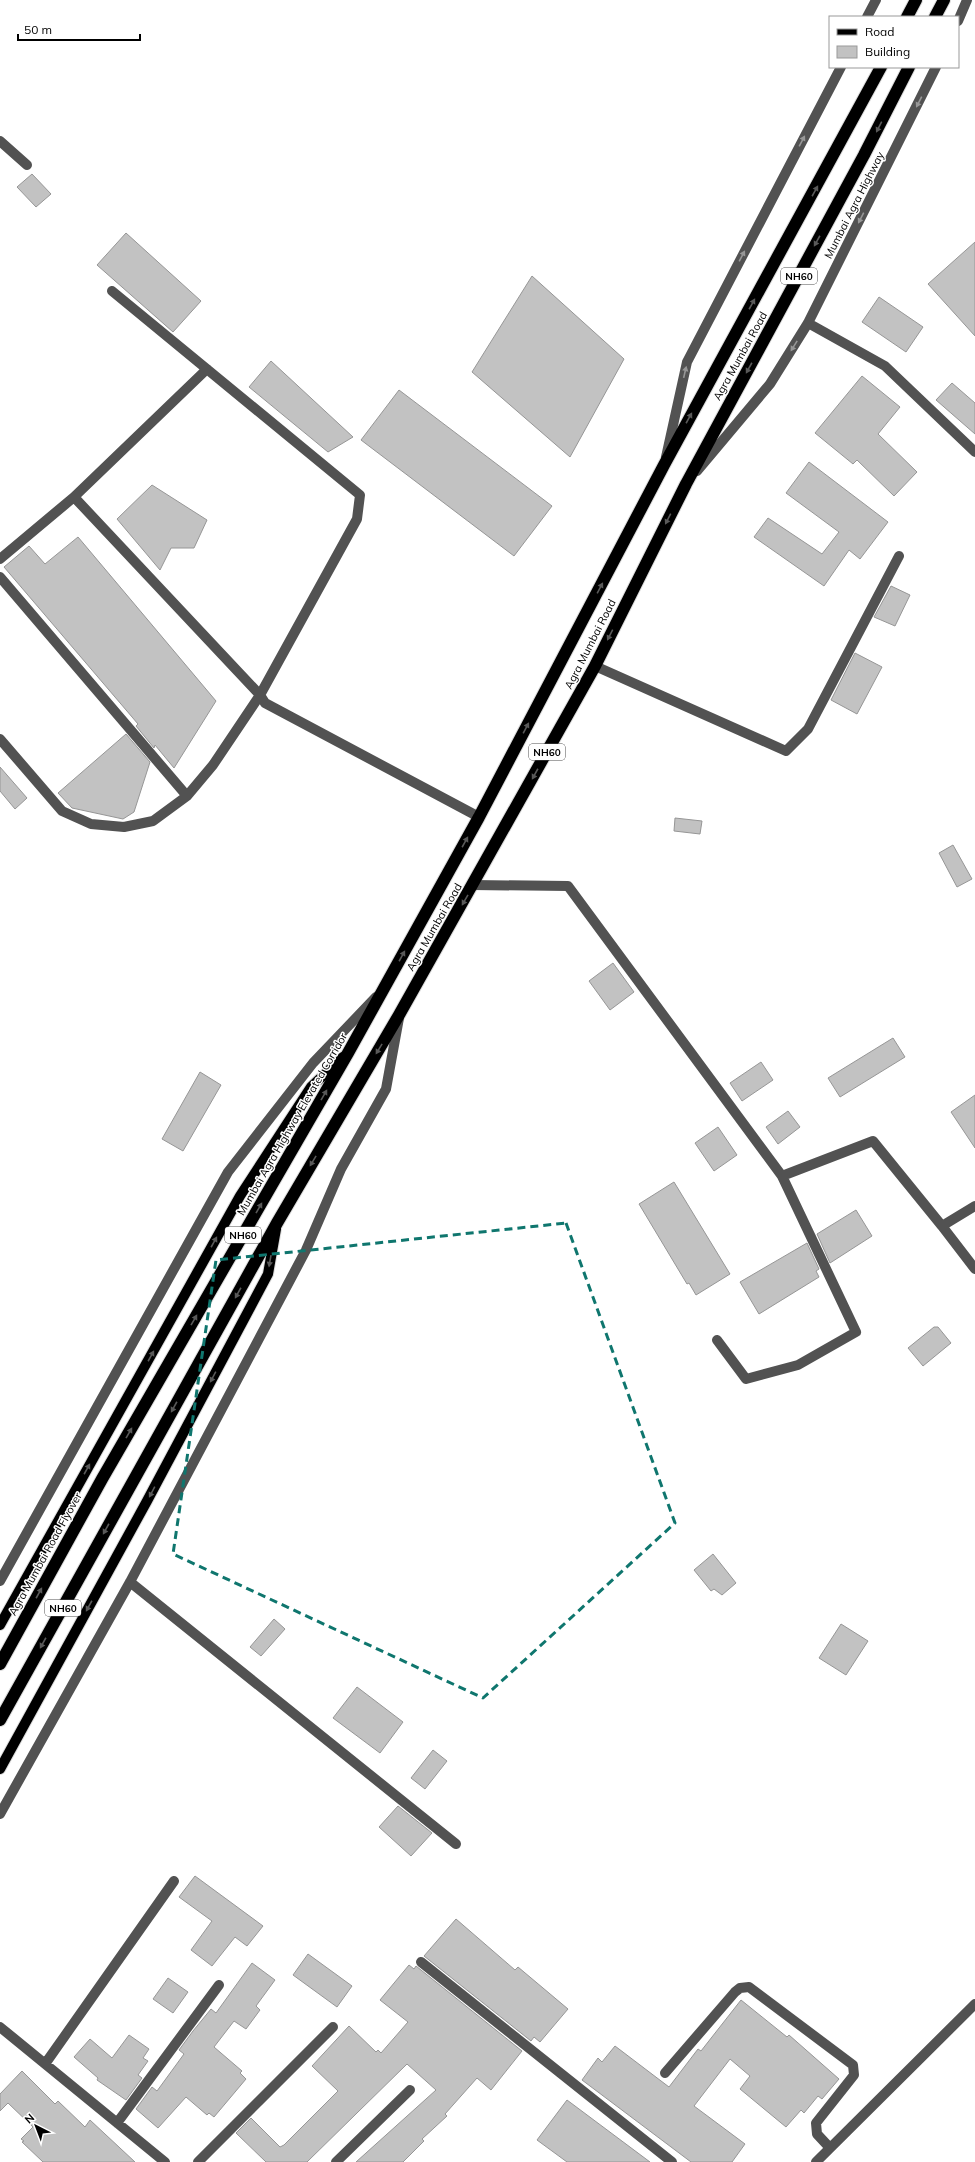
<svg xmlns="http://www.w3.org/2000/svg" width="975" height="2162" font-family="Mulish,sans-serif">
<style>
.building{fill:#c2c2c2;stroke:#969696}
.lines{fill:none;stroke-linecap:round;stroke-linejoin:round}
.major-casing{stroke:#dbdbdb;stroke-width:12}
.highway-casing{stroke:#dbdbdb;stroke-width:14}
.minor{stroke:#525252;stroke-width:10}
.major{stroke:#000;stroke-width:10}
.highway{stroke:#000;stroke-width:12}
.oneway{fill:#979797}
.oneway2{fill:#595959}
.marked{fill:none;stroke:#0f766e;stroke-width:3;stroke-dasharray:8 5;stroke-linejoin:round}
.labels{text-anchor:middle;dominant-baseline:central;stroke-width:3;stroke-linejoin:round;paint-order:stroke}
.shield{fill:#fff;stroke:#4c4c4c;stroke-width:1}
.shield-label{font-size:10px;font-weight:bold;fill:#000}
.street-label{font-size:11px;fill:#000;stroke:#fff}
</style>
<rect width="100%" height="100%" fill="#fff"/>
<!-- building -->
<path class="building" d="M32,174l19,20 -15,13 -19,-20z
M126,233l75,68 -28,31 -76,-67z
M975,242v94l-47,-52z
M532,276l92,83 -54,98 -98,-85z
M879,297l44,30 -17,25 -44,-30z
M271,361l82,76 -25,15 -79,-65z
M862,376l38,31 -22,27 39,38 -23,24 -37,-36 -4,4 -38,-31z
M952,383l23,20v31l-39,-34z
M399,390l153,116 -38,50 -153,-116z
M809,462l79,60 -28,37 -11,-9 -25,36 -70,-49 14,-19 54,36 17,-22 -53,-39z
M152,485l55,35 -13,28h-23l-11,22 -43,-51z
M78,537l138,164 -42,67 -19,-23 -1,3 -18,-22 2,-2 -134,-157 25,-21 16,18z
M891,586l19,9 -15,31 -21,-9z
M855,653l27,14 -25,47 -26,-14z
M126,734l24,28 -16,50 -11,7 -51,-11 -14,-15z
M0,767l27,31 -12,11 -15,-18z
M675,818l27,3 -2,13 -26,-3z
M953,845l19,34 -15,8 -18,-34z
M613,963l21,29 -24,18 -21,-29z
M893,1038l12,19 -65,40 -12,-19z
M761,1062l12,18 -31,21 -12,-18z
M200,1072l21,13 -38,66 -21,-12z
M975,1095v53l-24,-36z
M788,1111l12,16 -22,17 -12,-17z
M718,1127l19,28 -23,16 -19,-28z
M674,1182l56,92 -34,21 -7,-12 -2,1 -48,-80z
M856,1210l16,26 -42,27 -13,-29z
M807,1243l12,26 -3,2 3,6 -60,37 -19,-32z
M934,1327h4l13,16 -28,23 -15,-18z
M713,1554l23,29 -14,12 -8,-6 -3,2 -17,-21z
M274,1619l11,10 -24,27 -11,-9z
M841,1624l27,17 -22,34 -27,-17z
M357,1687l46,35 -23,31 -47,-35z
M433,1750l14,11 -22,28 -14,-11z
M398,1806l34,27 -21,23 -32,-29z
M195,1876l68,50 -16,20 -12,-9 -23,29 -21,-16 21,-29 -33,-24z
M456,1919l59,51 3,-3 50,42 -28,33 -6,-5 -3,4 -107,-85z
M308,1954l44,32 -15,21 -44,-32z
M252,1963l23,17 -19,26 4,4 -14,19 -12,-8 -20,26 28,24 -2,2 6,6 -32,38 -5,-4 -2,2 -21,-18 -28,31 -22,-19 16,-22 5,4 27,-37 -5,-4 14,-19 18,-22 5,4z
M409,1965l5,4 2,-3 106,85 -31,39 -14,-12 -32,36 2,2 -25,23 2,2 -21,21h-47l80,-72 -29,-26 -100,98h-41l-30,-29 15,-15 29,29 4,-2 54,-54 -26,-25 37,-40 27,26 2,-2 3,3 27,-31 -28,-22z
M168,1978l20,14 -15,21 -20,-14z
M741,2000l46,37 2,-2 50,44 -17,20 -4,-3 -14,17 -3,-3 -15,17 -46,-38 10,-13 -20,-17 -36,47 51,38 -13,18h-41l-109,-82 16,-22 4,4 13,-16 54,41 29,-38 3,2z
M129,2035l20,14 -6,9 5,3 -10,14 4,3 -16,22 -29,-20 1,-2 -24,-21 16,-18 22,19z
M22,2071l33,33 3,-3 27,26 5,-7 45,42h-92l-21,-20 2,-1 -3,-2 12,-12 -25,-24 -8,8v-17z
M567,2100l83,62h-83l-30,-22z"/>
<g class="lines">
<defs>
<path id="major" d="M0,1625l240,-429 71,-109 32,-30
M0,1769l147,-268 121,-227 8,-45"/>
<path id="highway" d="M907,17l9,-17
M935,17l9,-17
M0,1664l102,-185 246,-426 131,-236 185,-352 217,-398
M0,1720l277,-497 122,-208 196,-349 91,-182 178,-329 45,-88"/>
</defs>
<!-- major casing -->
<use href="#major" class="major-casing"/>
<!-- highway casing -->
<use href="#highway" class="highway-casing"/>
<!-- minor -->
<path class="minor" d="M867,17l9,-17
M958,21l9,-21
M0,141l27,24
M112,291l248,204 -3,24 -97,176 5,8 214,114
M808,323l77,43 90,86
M666,457l21,-95 154,-295
M697,471l73,-87 38,-61 128,-256
M74,497l133,-128
M0,559l74,-62 186,198 -47,70 -26,31 -34,25 -29,6 -33,-3 -29,-13 -62,-72
M0,577l187,219
M595,666l191,85 22,-22 91,-173
M473,885l95,1 214,290 91,-35 69,85 33,-20
M942,1226l33,43
M717,1340l29,39 52,-14 58,-33 -74,-156
M0,1581l228,-409 85,-109 63,-66
M130,1582l326,262
M0,1814l130,-232 176,-332 35,-81 45,-80 13,-71
M421,1962l251,200
M0,2027l165,135
M45,2064l129,-183
M665,2073l70,-81 5,-4 9,-1 104,78 1,10 -38,48 1,11 13,14
M117,2123l102,-138
M198,2162l135,-135
M336,2162l74,-72
M816,2162l159,-158"/>
<!-- major -->
<use href="#major" class="major"/>
<!-- highway -->
<use href="#highway" class="highway"/>
</g>
<!-- one-way arrows -->
<defs><path id="oneway-solid" d="M-6-.8H1V-3.2L6.5 0L1 3.2V.8H-6Z"/></defs>
<g class="oneway">
<use href="#oneway-solid" transform="translate(919 102) rotate(117)"/>
<use href="#oneway-solid" transform="translate(802 141) rotate(-62)"/>
<use href="#oneway-solid" transform="translate(861 218) rotate(117)"/>
<use href="#oneway-solid" transform="translate(742 256) rotate(-62)"/>
<use href="#oneway-solid" transform="translate(794 346) rotate(122)"/>
<use href="#oneway-solid" transform="translate(685 372) rotate(-77)"/>
</g>
<g class="oneway2">
<use href="#oneway-solid" transform="translate(879 127) rotate(117)"/>
<use href="#oneway-solid" transform="translate(815 191) rotate(-61)"/>
<use href="#oneway-solid" transform="translate(817 241) rotate(119)"/>
<use href="#oneway-solid" transform="translate(752 304) rotate(-61)"/>
<use href="#oneway-solid" transform="translate(749 368) rotate(119)"/>
<use href="#oneway-solid" transform="translate(689 418) rotate(-61)"/>
<use href="#oneway-solid" transform="translate(668 519) rotate(117)"/>
<use href="#oneway-solid" transform="translate(600 588) rotate(-62)"/>
<use href="#oneway-solid" transform="translate(610 635) rotate(117)"/>
<use href="#oneway-solid" transform="translate(526 728) rotate(-62)"/>
<use href="#oneway-solid" transform="translate(535 774) rotate(119)"/>
<use href="#oneway-solid" transform="translate(465 842) rotate(-61)"/>
<use href="#oneway-solid" transform="translate(465 900) rotate(120)"/>
<use href="#oneway-solid" transform="translate(402 956) rotate(-61)"/>
<use href="#oneway-solid" transform="translate(379 1049) rotate(121)"/>
<use href="#oneway-solid" transform="translate(324 1095) rotate(-60)"/>
<use href="#oneway-solid" transform="translate(313 1161) rotate(121)"/>
<use href="#oneway-solid" transform="translate(259 1208) rotate(-60)"/>
<use href="#oneway-solid" transform="translate(214 1242) rotate(-61)"/>
<use href="#oneway-solid" transform="translate(270 1261) rotate(100)"/>
<use href="#oneway-solid" transform="translate(238 1293) rotate(119)"/>
<use href="#oneway-solid" transform="translate(194 1320) rotate(-60)"/>
<use href="#oneway-solid" transform="translate(151 1356) rotate(-61)"/>
<use href="#oneway-solid" transform="translate(213 1377) rotate(118)"/>
<use href="#oneway-solid" transform="translate(174 1407) rotate(119)"/>
<use href="#oneway-solid" transform="translate(129 1433) rotate(-60)"/>
<use href="#oneway-solid" transform="translate(87 1469) rotate(-61)"/>
<use href="#oneway-solid" transform="translate(152 1492) rotate(118)"/>
<use href="#oneway-solid" transform="translate(106 1529) rotate(119)"/>
<use href="#oneway-solid" transform="translate(39 1593) rotate(-61)"/>
<use href="#oneway-solid" transform="translate(89 1606) rotate(119)"/>
<use href="#oneway-solid" transform="translate(43 1643) rotate(119)"/>
</g>
<!-- marked area -->
<path class="marked" d="M566,1223l109,300 -192,175 -310,-144 43,-294z"/>
<g class="labels">
<!-- shield labels -->
<g class="shield">
<rect x="781" y="268" width="36" height="16" rx="3"/>
<rect x="529" y="744" width="36" height="16" rx="3"/>
<rect x="225" y="1227" width="36" height="16" rx="3"/>
<rect x="45" y="1600" width="36" height="16" rx="3"/>
</g>
<g class="shield-label">
<text x="799" y="276">NH60</text>
<text x="547" y="752">NH60</text>
<text x="243" y="1235">NH60</text>
<text x="63" y="1608">NH60</text>
</g>
<!-- street labels -->
<g class="street-label">
<text transform="translate(854 205) rotate(-63)">Mumbai Agra Highway</text>
<text transform="translate(740 356) rotate(-61)">Agra Mumbai Road</text>
<text transform="translate(590 644) rotate(-63)">Agra Mumbai Road</text>
<text transform="translate(434 927) rotate(-60)">Agra Mumbai Road</text>
<text transform="translate(292 1124) rotate(-60)">Mumbai Agra Highway Elevated Corridor</text>
<text transform="translate(45 1554) rotate(-61)">Agra Mumbai Road Flyover</text>
</g>
</g>
<!-- legend -->
<rect x="829" y="16" width="130" height="52" fill="#ffffff" stroke="#999999"/>
<rect x="837" y="29" width="20" height="6" fill="#000000" stroke="#999999"/>
<text x="865" y="36" font-size="12" fill="#000000">Road</text>
<rect x="837" y="46" width="20" height="12" fill="#c2c2c2" stroke="#999999"/>
<text x="865" y="56" font-size="12" fill="#000000">Building</text>
<!-- north arrow -->
<g transform="translate(36 2126) rotate(318)" stroke="#ffffff" stroke-width="3" paint-order="stroke">
<path d="M0-3L7 15L0 10L-7 15Z" fill="#000000"/>
<text y="-6" font-size="11" font-weight="bold" text-anchor="middle" fill="#000000">N</text>
</g>
<!-- scale -->
<path d="M18 34v6h122v-6" fill="none" stroke="#000000" stroke-width="2"/>
<text x="24" y="34" font-size="12" fill="#000000" stroke="#ffffff" stroke-width="3" paint-order="stroke">50 m</text>
</svg>
